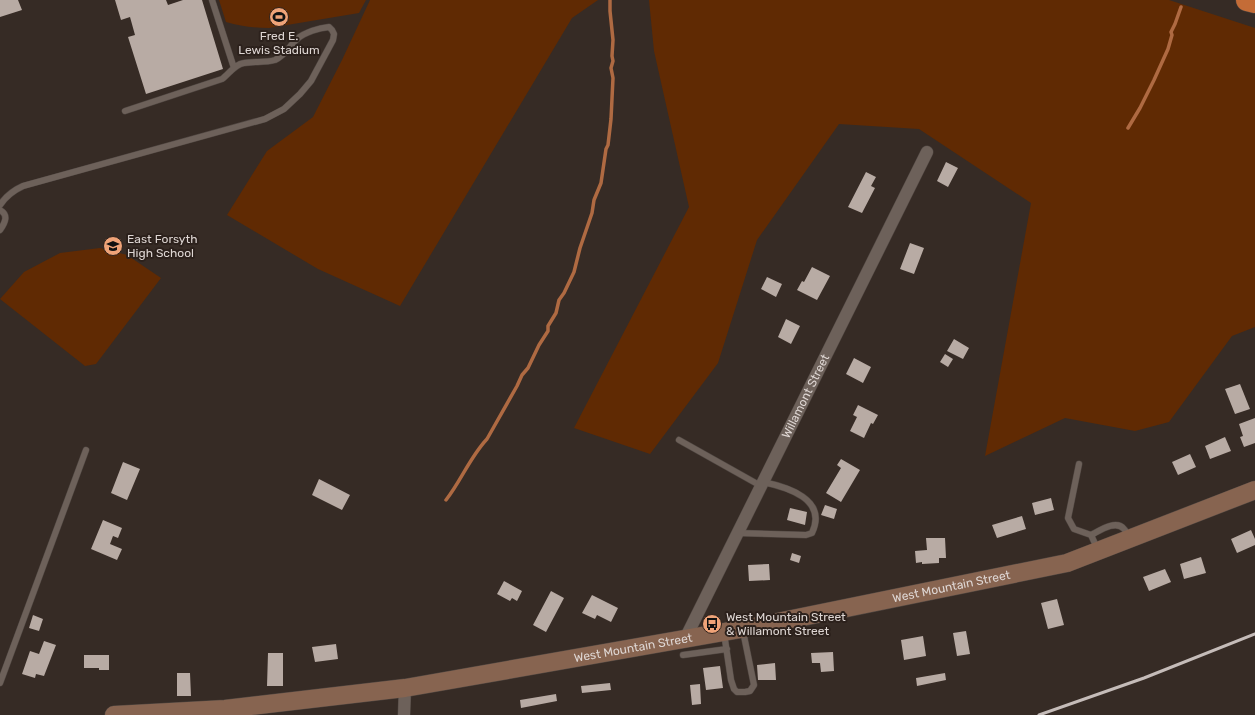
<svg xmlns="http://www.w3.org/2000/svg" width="1255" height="715" font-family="Rubik,sans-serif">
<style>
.green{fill:#602a03}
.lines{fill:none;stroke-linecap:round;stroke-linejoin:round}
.stream{stroke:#af6a42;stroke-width:3.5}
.building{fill:#b8aba4}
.lane-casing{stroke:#4f4641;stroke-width:7}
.street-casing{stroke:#4f4641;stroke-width:13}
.secondary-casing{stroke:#4f4641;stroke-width:19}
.highway-casing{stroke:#4f4641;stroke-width:23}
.lane{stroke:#6d615a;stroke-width:6}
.street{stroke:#6d615a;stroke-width:12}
.secondary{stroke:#876450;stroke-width:18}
.highway{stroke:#c46c37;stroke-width:22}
.rail{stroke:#c5bcb9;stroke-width:3}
.labels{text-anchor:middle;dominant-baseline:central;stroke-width:4;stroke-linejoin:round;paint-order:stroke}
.poi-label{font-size:12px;fill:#ded6d3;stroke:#2c211c;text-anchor:start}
.street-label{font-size:12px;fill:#ded6d3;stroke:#2c211c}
</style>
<rect width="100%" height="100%" fill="#362b25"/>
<!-- green -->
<path class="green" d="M219,0h147l-7,13 -90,15c-15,0 -29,-2 -43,-6z
M370,0h228l-26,18 -172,288 -82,-37 -91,-54 40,-64 46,-34 29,-57z
M649,0h520l86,28v299l-23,9 -63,86 -34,9 -70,-13 -80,38 46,-253 -112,-74 -80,-5 -82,116 -39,123 -68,91 -76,-26 115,-221 -35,-156z
M100,248l27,7 34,23 -65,86 -11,2 -85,-67 24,-27 36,-19z"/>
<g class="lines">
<!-- stream -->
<path class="stream" d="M1128,128l12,-20 14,-28 14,-31 4,-14 -1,-3 4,-8 6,-17
M446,500c15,-19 24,-43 41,-61l30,-53 5,-11 6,-7 11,-23 9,-14v-5l8,-13 3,-13 5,-7 10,-21 6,-24 12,-35 2,-13 7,-17 5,-34 2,-4 3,-26 2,-41 -2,-10 2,-7 -1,-5 1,-16 -3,-29v-11"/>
</g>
<!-- building -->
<path class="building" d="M0,0h18l4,10 -22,7z
M115,0h51l2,5 15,-5h19l21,69 -77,25 -18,-57 7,-2 -5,-18 -9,3z
M946,162l12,6 -10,19 -11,-6z
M866,172l10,5 -5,9 4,2 -13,25 -14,-6z
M910,243l14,5 -10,26 -14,-5z
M812,267l18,9 -13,24 -20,-10 5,-9 2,1z
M767,277l15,7 -6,13 -15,-8z
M786,319l14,7 -9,18 -13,-7z
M954,339l15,9 -6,11 -16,-8z
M945,354l8,5 -5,8 -8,-5z
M854,358l17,9 -8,16 -17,-9z
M1240,384l10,25 -15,5 -10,-25z
M858,405l20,10 -5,9 -2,-1 -7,15 -14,-7 7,-14 -4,-2z
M1255,418v25l-11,4 -4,-10 3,-1 -4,-12z
M1225,437l6,14 -21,8 -5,-13z
M1190,454l6,13 -18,8 -6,-13z
M841,459l19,11 -19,32 -15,-9 15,-25 -4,-3z
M123,462l17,7 -13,31 -16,-7z
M319,479l31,16 -8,15 -30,-15z
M1051,498l3,12 -19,5 -3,-12z
M825,505l12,4 -3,10 -13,-4z
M790,508l17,4 -2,13 -18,-5z
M1022,516l4,13 -29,9 -5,-13z
M103,520l19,8 -4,10 -5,-2 -3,8 12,5 -5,11 -26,-11z
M1251,530l4,9v6l-18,8 -6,-14z
M926,538h19l1,20h-7v5l-17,1v-2l-6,1 -1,-12 12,-1z
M792,553l9,3 -2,7 -9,-3z
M1201,557l5,16 -22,6 -4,-15z
M769,564l1,16 -21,1 -1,-16z
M1165,569l6,13 -22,9 -6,-14z
M504,581l18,10 -5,10 -5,-3 -2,3 -13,-7z
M551,591l13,7 -18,34 -13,-7z
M592,595l26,13 -7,14 -14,-7 -2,4 -13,-6z
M1057,599l7,26 -16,4 -7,-26z
M33,615l10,4 -4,12 -10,-3z
M966,631l4,23 -13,2 -4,-23z
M923,636l3,20 -22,4 -3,-20z
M44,641l12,4 -12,31 -8,-2 -1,4 -13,-4 8,-23 9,3z
M336,644l2,15 -23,3 -3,-15z
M833,652l1,19 -13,1 -1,-9h-8l-1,-10z
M268,653h15v33h-16z
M84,655h25v15h-10v-2h-15z
M775,663l1,17h-18l-1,-15z
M720,666l3,22 -17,2 -3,-22z
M177,673h13l1,23h-14z
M945,673l1,7 -29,6 -1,-8z
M610,683l1,7 -29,3 -1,-7z
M700,684l1,20 -9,1 -2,-20z
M556,694l1,7 -36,7 -1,-8z"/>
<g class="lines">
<defs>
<path id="lane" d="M212,0l22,68
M0,205c6,-9 12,-14 23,-19l242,-67 19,-10 16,-15 11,-13 22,-41 1,-6 -2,-4 -3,-3c-10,1 -24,5 -32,12 -7,6 -11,16 -22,21 -10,3 -21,1 -31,3 -9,1 -15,11 -22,16l-97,32
M0,210c9,5 5,13 0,20
M679,440l82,46
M1079,464l-11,54 6,11 17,6 7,15
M737,533l69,2 6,-2c16,-34 -25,-46 -49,-51
M1091,535c8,-4 25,-16 33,-6 2,2 4,6 5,9
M724,633l7,47 3,9 3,3h8l5,-1 4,-6 -11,-54
M683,655l44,-6
M0,683l86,-233"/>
<g id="street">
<path id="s1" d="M685,639l242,-487"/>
<path d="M404,715l1,-27"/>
</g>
<g id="secondary">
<path id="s2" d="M114,715l111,-6 180,-21 353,-62 309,-63 188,-73"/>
</g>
<path id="highway" d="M1247,0l8,2"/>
</defs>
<!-- lane casing -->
<use href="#lane" class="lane-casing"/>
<!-- street casing -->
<use href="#street" class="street-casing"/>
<!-- secondary casing -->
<use href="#secondary" class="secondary-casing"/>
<!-- highway casing -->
<use href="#highway" class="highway-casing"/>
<!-- lane -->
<use href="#lane" class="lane"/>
<!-- street -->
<use href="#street" class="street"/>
<!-- secondary -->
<use href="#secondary" class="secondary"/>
<!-- highway -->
<use href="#highway" class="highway"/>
<!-- rail -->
<path class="rail" d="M1039,715l105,-37 111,-44"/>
</g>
<!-- icons -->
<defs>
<symbol id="stadium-disc" viewBox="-11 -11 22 22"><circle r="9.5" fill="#efa378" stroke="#2c211c"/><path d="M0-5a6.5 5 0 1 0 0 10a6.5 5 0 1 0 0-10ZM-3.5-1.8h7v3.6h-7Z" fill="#111"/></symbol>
<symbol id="school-disc" viewBox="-11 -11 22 22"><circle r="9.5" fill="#efa378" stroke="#2c211c"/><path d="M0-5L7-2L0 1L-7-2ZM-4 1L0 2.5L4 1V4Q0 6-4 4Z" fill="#111"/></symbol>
<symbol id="bus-disc" viewBox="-11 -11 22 22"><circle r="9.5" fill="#efa378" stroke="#2c211c"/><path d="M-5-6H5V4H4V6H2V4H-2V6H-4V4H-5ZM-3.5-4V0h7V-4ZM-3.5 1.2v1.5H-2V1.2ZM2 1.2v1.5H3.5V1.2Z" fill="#111"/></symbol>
</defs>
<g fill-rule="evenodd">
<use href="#stadium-disc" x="268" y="6" width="22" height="22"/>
<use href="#school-disc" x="102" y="235" width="22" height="22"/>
<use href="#bus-disc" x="701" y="613" width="22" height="22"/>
</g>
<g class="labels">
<!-- poi labels -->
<g class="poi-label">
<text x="279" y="36" text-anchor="middle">Fred E.<tspan x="279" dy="14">Lewis Stadium</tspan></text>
<text x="127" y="239">East Forsyth<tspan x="127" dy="14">High School</tspan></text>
<text x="726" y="617">West Mountain Street<tspan x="726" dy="14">&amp; Willamont Street</tspan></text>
</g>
<!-- street labels -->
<g class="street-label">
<text stroke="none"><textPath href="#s1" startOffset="271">Willamont Street</textPath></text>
<text stroke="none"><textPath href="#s2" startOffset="848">West Mountain Street</textPath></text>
<text stroke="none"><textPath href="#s2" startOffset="524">West Mountain Street</textPath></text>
</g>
</g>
</svg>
